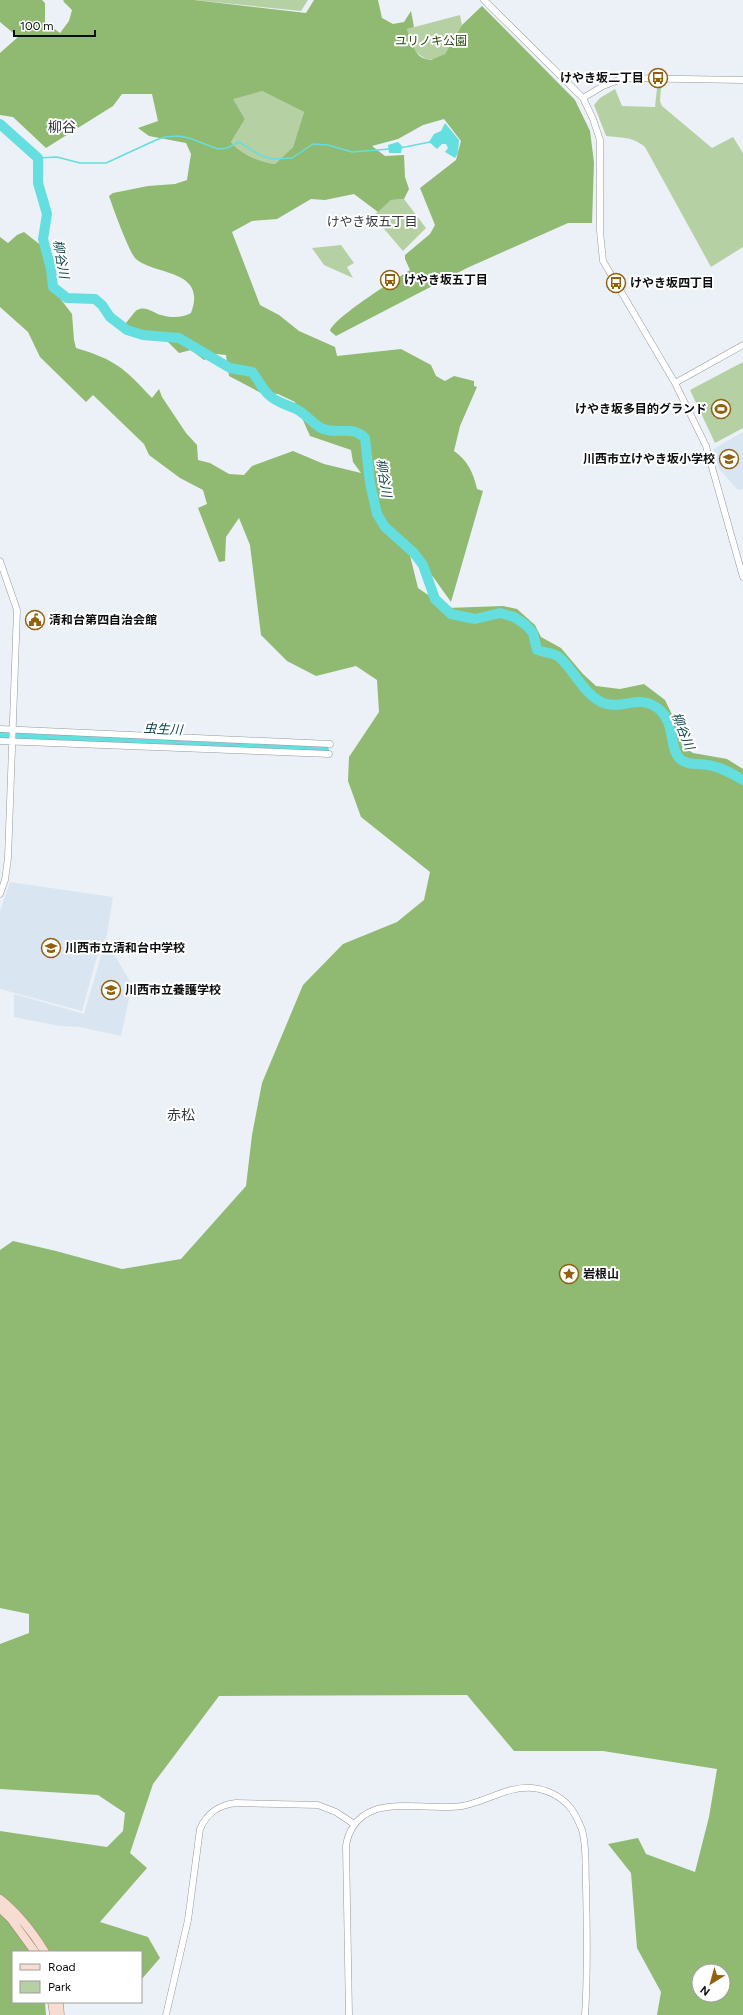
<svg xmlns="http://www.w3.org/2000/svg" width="743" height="2015" font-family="Figtree,'Noto Sans JP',sans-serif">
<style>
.built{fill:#dae5f2}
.green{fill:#b5d0a2}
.forest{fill:#90b971;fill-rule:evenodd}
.water{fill:#64dedf}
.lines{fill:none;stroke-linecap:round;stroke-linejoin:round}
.stream{stroke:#64dedf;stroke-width:1.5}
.river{stroke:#64dedf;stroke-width:10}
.tertiary-casing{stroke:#94999f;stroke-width:7}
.primary-casing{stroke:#a1867a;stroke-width:9}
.tertiary{stroke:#fff;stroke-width:6}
.primary{stroke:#f7ddd1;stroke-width:8}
.labels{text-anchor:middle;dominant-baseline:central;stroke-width:4;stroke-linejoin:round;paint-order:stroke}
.park-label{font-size:12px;fill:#2b4512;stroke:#fff}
.poi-label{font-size:12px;font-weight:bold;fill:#0b0d0f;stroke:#fff;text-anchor:start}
.neighbourhood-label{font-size:13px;fill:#33373d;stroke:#fff}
.water-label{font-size:13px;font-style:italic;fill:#114849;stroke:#fff}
.quarter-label{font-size:14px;fill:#33373d;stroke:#fff}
</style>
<rect width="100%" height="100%" fill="#ebf1f7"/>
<!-- built -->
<path class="built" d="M743,432v57l-5,1 -19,-21 -6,-20z
M10,882l103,15 -8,50 -6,2 -17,62 -82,-22v-78z
M103,949h8l21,36 -11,51 -41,-9 -21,-1 -45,-9v-23l70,20z"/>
<!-- green -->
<path class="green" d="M194,0h114l-7,11z
M460,15l2,10 -17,29 -9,5 -9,1 -13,-9 -7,-22z
M657,88h4l-1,13 2,5 50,42 21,-11 10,16v94l-32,20 -66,-120c-13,-11 -24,-9 -39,-11l-12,-31 6,-7 15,-9 7,17 33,1z
M262,91l42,21 -11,35 -18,17c-15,-2 -35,-10 -44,-22l14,-23 -13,-21z
M404,199l22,29 -23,23 -30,-35 18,-16z
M341,245l13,18 -7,4 6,11 -29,-13 -12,-17z
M743,362v66l-28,15 -25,-53z"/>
<!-- forest -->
<path class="forest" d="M0,0h42l3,3v19l15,11 9,-12 3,-11 -9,-9 1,-1h130l112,13 8,-13h64l4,18 11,6 11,-2 7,-11 3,16 -7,2c5,14 7,30 24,31l14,-6 17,-29 20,-19 93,94 15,31 4,31 -2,61h-24l-101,45 -131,68 -6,-5c3,-13 66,-52 80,-61l-5,-11v-4l25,-21 5,-9 -15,-37 36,-28 5,-19 -17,-22 -21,6 -25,14 -26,7 13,10 19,-1 1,22 4,12 -5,10 -13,1 -13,12 -24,-18 -29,6 -14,-1 -34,20 -25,2 -20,11 28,73 19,10 20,16 36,16 2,9 64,-7 30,16 5,11 9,5 9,-5 20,5v5l3,1 -17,39 -6,25c14,10 19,21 23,38l6,2 -32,111 -45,-63 12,49 29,20 56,-2 14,3 18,16 6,12 20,11 22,26 13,12 24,3 24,-5 21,16 10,21 7,25 11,7 34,6 16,10v1246h-86l4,-23 -24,-44 -6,-75 -23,-29 30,-6 8,16 49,18 14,-55 8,-48 -114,-18h-89l-47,-56 -248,1 -66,88 -23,69 17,15 -47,54 48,15 12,21 -19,22v-28h-128v50h32l1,13h-46v-184l107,16 16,-16 2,-18 -27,-18 -98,-6v-145l29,-11v-19l-29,-6v-358l13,-9 43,10 66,18 59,-10 65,-73 6,-51 10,-52 41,-98 40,-41 54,-22 27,-22 6,-28 -69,-55 -13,-36 1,-24 30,-45 -2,-32 -21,-14 -40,10 -29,-15 -26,-26 -11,-90 -11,-27 -13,19 -1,24 -6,1 -21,-54 9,-4 -4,-14 -23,-12 -31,-23 -5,-11 -51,-49 -7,7 -46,-45 -12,-25 -28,-25v-70l8,6 9,-8 7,-3 19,15 6,37 23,30 2,26 2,8c40,12 48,20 76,50l7,-9 3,8 24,36 11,12 1,15 12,3 19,11 15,1 8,-9 41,-15 31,13 37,9 -8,-11 -2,-12 -41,-14 -15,-34 -17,-8 -17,-1 -32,-17 -3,-21 -9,-1 -13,6 -13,-10 -12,3 -14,-14 -4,-1 -12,1 -15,-5 -9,-10c4,-4 8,-11 12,-14 8,-5 17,3 24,5 9,3 22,3 30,-2 17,-45 -38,-37 -56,-55 -7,-9 -22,-50 -26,-62l4,-3 35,-7 27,-2 12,-4 4,-26 -5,-11 -37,-7 -11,-8 20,-7 -6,-27h-30l-9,12 -67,42 -33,-31 -13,-2v-62l18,-16 -18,-15zM262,91l42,21 -11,35 -18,17c-15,-2 -35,-10 -44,-22l14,-23 -12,-20zM699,1971h24v24h-24z"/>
<!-- water -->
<path class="water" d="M445,123l14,17 -1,13 -3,5 -10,-6 3,-4 -2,-4h-4l-5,5 -8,-7 5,-8 7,-3z
M398,142l4,4 -1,7h-12l-1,-8z"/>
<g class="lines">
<!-- stream -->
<path class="stream" d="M400,148l30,-6
M38,158l19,-1 23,6h26l50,-23 9,-3 14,-1 10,2 29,11 9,-1 12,-6 21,13 12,4 20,-1 21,-14 15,1 24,7 38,-3"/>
<!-- river -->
<path class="river" d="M0,124l38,34v25l9,31 -4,25 8,30 2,18 14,11 28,1 7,6 8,12 17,13 16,5 36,3 51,30 22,4c6,7 10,17 17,23 8,8 17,9 27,14 9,4 16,14 25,19 16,8 30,-4 44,10l5,45 7,31 8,13 29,26 9,12 12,34 16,15 24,5 25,-6 14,4 12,8 7,8 4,17c7,3 16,2 22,7 15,13 24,36 42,45 22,10 39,-11 60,9 14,14 8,37 19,48 7,7 23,4 32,7 11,2 21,8 31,14
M0,735l324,15"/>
<defs>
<path id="tertiary" d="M484,0l99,98 10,21 7,21v91l3,30 72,122 31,63 37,131
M583,98l20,-12 21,-8 119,2
M675,383l68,-38
M0,561l17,49 -9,248 -3,22 -5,14
M0,729l330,15
M0,741l329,13
M166,2015l22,-95 12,-91c7,-16 18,-24 36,-26l82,2 18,7 18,12
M349,2015l-3,-169c2,-15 11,-29 26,-35 23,-10 63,-1 90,-5 24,-4 45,-20 70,-18 14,1 28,8 37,18 6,7 10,16 13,24 5,17 3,37 4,55 1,43 2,86 -1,130"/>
<path id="primary" d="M0,1899c19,15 32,32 45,53
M0,1908l11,11 24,33
M52,2002l2,13
M59,2002l1,13"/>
</defs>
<!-- tertiary casing -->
<use href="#tertiary" class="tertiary-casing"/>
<!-- primary casing -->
<use href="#primary" class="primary-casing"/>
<!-- tertiary -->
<use href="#tertiary" class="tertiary"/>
<!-- primary -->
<use href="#primary" class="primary"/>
</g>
<!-- icons -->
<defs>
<symbol id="bus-ring" viewBox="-11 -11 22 22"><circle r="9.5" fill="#fff" stroke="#91610f" stroke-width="1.5"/><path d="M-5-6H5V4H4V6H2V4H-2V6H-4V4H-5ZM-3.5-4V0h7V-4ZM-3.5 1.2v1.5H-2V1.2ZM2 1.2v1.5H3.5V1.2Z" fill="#91610f"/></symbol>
<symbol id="stadium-ring" viewBox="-11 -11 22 22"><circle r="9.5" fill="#fff" stroke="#91610f" stroke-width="1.5"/><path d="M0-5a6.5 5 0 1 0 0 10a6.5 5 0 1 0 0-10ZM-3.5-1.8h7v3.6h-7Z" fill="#91610f"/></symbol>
<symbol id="school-ring" viewBox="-11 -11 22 22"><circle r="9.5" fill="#fff" stroke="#91610f" stroke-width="1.5"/><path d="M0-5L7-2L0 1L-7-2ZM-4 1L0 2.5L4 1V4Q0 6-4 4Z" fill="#91610f"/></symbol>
<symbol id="civic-ring" viewBox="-11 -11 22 22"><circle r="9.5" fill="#fff" stroke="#91610f" stroke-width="1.5"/><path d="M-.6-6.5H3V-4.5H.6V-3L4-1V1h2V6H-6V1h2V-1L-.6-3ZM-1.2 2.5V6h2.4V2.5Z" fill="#91610f"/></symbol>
<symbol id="sight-ring" viewBox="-11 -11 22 22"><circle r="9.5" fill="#fff" stroke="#91610f" stroke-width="1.5"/><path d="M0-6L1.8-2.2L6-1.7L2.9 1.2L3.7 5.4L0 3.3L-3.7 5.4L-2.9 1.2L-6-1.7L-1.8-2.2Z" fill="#91610f"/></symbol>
</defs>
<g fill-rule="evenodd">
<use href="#bus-ring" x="647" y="67" width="22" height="22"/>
<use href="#bus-ring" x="379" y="269" width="22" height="22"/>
<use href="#bus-ring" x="605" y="272" width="22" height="22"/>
<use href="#stadium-ring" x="710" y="398" width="22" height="22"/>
<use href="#school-ring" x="718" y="448" width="22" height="22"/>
<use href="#civic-ring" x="24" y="609" width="22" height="22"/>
<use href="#school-ring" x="40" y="937" width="22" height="22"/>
<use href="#school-ring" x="100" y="979" width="22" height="22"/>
<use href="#sight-ring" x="558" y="1263" width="22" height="22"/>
</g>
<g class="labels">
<!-- park labels -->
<g class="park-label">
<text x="431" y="41">ユリノキ公園</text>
</g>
<!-- poi labels -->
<g class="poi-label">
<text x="644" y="78" text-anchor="end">けやき坂二丁目</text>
<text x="404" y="280">けやき坂五丁目</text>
<text x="630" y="283">けやき坂四丁目</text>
<text x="707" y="409" text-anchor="end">けやき坂多目的グランド</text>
<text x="715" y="459" text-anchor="end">川西市立けやき坂小学校</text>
<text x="49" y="620">清和台第四自治会館</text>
<text x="65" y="948">川西市立清和台中学校</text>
<text x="125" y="990">川西市立養護学校</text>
<text x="583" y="1274">岩根山</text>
</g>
<!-- neighbourhood labels -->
<g class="neighbourhood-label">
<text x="372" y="221">けやき坂五丁目</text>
</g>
<!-- water labels -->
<g class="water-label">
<text transform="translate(61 259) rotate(80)">柳谷川</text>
<text transform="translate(384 478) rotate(81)">柳谷川</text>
<text transform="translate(163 729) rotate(3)">虫生川</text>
<text transform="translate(683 731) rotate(68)">柳谷川</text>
</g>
<!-- quarter labels -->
<g class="quarter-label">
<text x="62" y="127">柳谷</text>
<text x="181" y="1115">赤松</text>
</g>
</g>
<!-- legend -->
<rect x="12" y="1951" width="130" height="52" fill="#ffffff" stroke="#9d9e9f"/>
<rect x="20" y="1964" width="20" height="6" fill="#f7ddd1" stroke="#9d9e9f"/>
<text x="48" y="1971" font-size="12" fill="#0b0d0f">Road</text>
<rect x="20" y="1981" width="20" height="12" fill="#b5d0a2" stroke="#9d9e9f"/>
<text x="48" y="1991" font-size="12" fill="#0b0d0f">Park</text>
<!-- north arrow -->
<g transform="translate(711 1983) rotate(217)"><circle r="19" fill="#ffffff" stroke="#9d9e9f"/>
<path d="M0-3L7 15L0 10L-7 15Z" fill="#91610f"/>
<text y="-6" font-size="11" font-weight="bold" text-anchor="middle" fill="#0b0d0f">N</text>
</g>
<!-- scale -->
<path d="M14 30v6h81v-6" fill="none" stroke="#0b0d0f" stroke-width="2"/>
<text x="20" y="30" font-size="12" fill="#0b0d0f" stroke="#ffffff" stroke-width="3" paint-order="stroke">100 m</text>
</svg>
